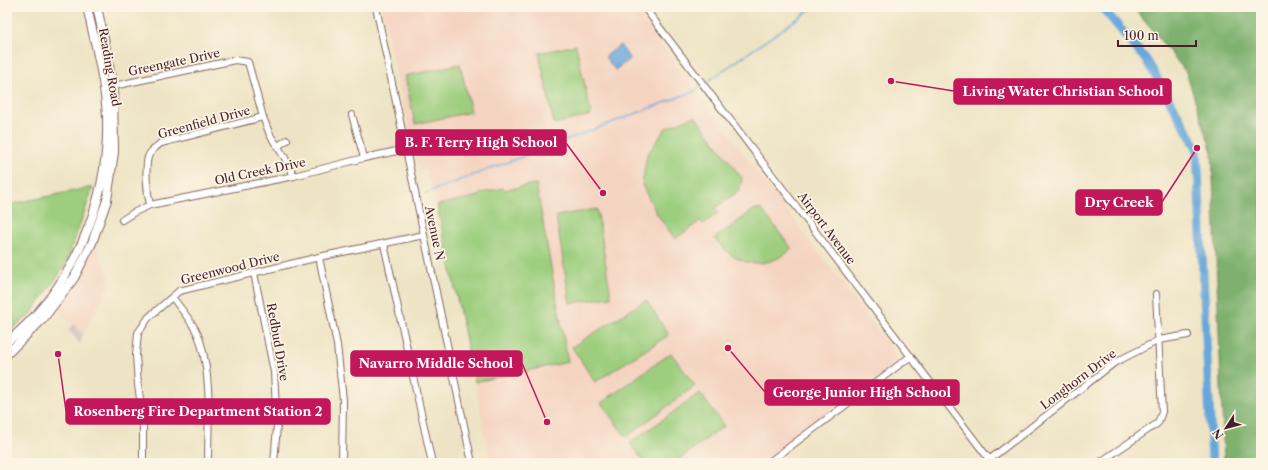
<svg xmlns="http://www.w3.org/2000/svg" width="1268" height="470" font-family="'Libre Caslon Text',serif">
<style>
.built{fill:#f4d3c0}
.industrial{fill:#d0c0bc}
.green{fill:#9cce7e;stroke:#737654}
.forest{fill:#7db16d;stroke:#64684c}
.water{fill:#68a7da;stroke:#596382}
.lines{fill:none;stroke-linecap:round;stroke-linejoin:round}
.stream{stroke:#68a7da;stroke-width:1.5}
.river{stroke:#68a7da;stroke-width:9}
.minor-casing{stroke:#836461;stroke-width:8}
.major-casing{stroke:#836461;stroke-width:10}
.minor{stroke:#fff;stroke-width:6}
.major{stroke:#fff;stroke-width:8}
.labels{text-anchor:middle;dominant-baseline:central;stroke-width:3.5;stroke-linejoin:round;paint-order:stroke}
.street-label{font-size:12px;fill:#4a1f2b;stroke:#fcf5e5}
.leader{fill:none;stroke:#c2185b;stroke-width:1.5}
.callout-dot{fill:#c2185b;stroke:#fcf5e5;stroke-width:1.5}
.callout{fill:#c2185b;stroke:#c2185b;stroke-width:1.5}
.callout-label{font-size:13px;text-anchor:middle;font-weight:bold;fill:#fff}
</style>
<rect width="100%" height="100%" fill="#fcf5e5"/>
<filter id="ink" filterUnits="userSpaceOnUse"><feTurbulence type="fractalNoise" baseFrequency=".025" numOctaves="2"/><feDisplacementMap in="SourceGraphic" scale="8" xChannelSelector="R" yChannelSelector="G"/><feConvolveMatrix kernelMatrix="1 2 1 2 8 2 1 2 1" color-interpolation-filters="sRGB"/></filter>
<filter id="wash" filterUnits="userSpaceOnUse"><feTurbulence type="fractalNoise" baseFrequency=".012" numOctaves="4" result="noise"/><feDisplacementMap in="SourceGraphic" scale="16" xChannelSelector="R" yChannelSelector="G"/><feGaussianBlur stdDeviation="0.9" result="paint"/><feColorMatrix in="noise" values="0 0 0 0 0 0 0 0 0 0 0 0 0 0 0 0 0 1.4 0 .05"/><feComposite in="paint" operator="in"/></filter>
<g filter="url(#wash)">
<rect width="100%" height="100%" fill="#eee4c5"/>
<!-- built -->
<path class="built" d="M381,7h252l267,353 -140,103h-270l-15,-81 -38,-177 -11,-36 -7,1z
M96,244l15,37 -28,53 -26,-26z"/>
<!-- industrial -->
<path class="industrial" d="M74,324l9,10 -3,10 -12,-15z"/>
<!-- green -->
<path class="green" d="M576,45l15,70 -37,9 -15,-71z
M460,64l11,48 -56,12 -10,-48z
M695,116l47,62 -2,12 -25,18 3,5 -15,11 -3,-3 -25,18 -18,-25 -15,-29 5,-30 19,-27z
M536,184l32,178 -93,20 -38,-177 42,-9 2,-3 22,-5 2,2z
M93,187l-27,77 -35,50 -24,19v-128z
M597,209l14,88 -41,6 -14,-87z
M755,209l7,1 30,39c-27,22 -57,18 -77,-11z
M646,300l23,35 -74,47 -23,-35z
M671,353l24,33 -69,51 -25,-34z
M700,393l24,33 -50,37h-29l-15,-20z"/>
<!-- forest -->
<path class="forest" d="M1133,7h128v456h-37l-12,-311 -26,-80z"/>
<!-- water -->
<path class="water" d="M620,45l10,14 -15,11 -10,-13z"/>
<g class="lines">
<!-- stream -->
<path class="stream" d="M704,84l110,-77
M426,193l269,-102 6,-5"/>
<!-- river -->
<path class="river" d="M1102,7l45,54 50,87 15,315"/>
</g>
</g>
<g filter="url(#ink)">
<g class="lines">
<defs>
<path id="minor" d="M376,7l96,456
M644,7l348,456
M109,87l126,-27 13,2 15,55 7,18 15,23 9,18
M352,115l12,43
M278,146l9,-6
M150,205c-3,-13 -5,-36 -2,-48 2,-6 9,-11 13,-14l102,-26
M122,220l11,-7 17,-8 144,-29 70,-18 42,-9
M384,244l48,219
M319,257l18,88 6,55 -1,63
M254,273l20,99 3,54 -3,37
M173,298c10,14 24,29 28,46 11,38 7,80 7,119
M143,463v-44l-5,-34 -2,-30 2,-22 11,-16 30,-26 140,-34 105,-22
M768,463l143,-107
M985,463l129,-100 45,-23 29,-5
M1099,463l59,-40 4,-11 -6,-118"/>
<path id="major" d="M7,342c66,-53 103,-141 100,-225 -2,-37 -12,-74 -20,-110
M7,354l36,-35 31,-41 18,-35 15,-43 7,-48 -1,-65 -9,-48 -7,-32"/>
</defs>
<!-- minor casing -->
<use href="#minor" class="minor-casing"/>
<!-- major casing -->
<use href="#major" class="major-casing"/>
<!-- minor -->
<use href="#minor" class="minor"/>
<!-- major -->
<use href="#major" class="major"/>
</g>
</g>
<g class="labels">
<!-- street labels -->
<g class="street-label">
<text transform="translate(174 62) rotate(-12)">Greengate Drive</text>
<text transform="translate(110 67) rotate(80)">Reading Road</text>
<text transform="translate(204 122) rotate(-15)">Greenfield Drive</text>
<text transform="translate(260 171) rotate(-12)">Old Creek Drive</text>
<text transform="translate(827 228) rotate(53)">Airport Avenue</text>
<text transform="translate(435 233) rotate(78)">Avenue N</text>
<text transform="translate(230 268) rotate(-14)">Greenwood Drive</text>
<text transform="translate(278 342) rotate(80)">Redbud Drive</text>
<text transform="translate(1078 379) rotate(-37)">Longhorn Drive</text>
</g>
</g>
<!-- callouts -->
<path class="leader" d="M891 81L954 91M603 193L566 143M1197 148L1162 202M547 422L522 363M728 348L765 392M58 354L66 411"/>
<g class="callout-dot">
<circle cx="891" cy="81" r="4"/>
<circle cx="603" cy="193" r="4"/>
<circle cx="1197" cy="148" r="4"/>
<circle cx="547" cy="422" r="4"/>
<circle cx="728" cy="348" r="4"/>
<circle cx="58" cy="354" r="4"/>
</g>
<g class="callout">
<rect x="954" y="79" width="217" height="25" rx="4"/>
<rect x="396" y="130" width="170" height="25" rx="4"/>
<rect x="1076" y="190" width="86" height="25" rx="4"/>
<rect x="351" y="351" width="171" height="25" rx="4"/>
<rect x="765" y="380" width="194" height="25" rx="4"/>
<rect x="66" y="399" width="264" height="25" rx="4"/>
</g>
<g class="callout-label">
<text x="1063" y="96">Living Water Christian School</text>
<text x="481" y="147">B. F. Terry High School</text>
<text x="1119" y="207">Dry Creek</text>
<text x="436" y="368">Navarro Middle School</text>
<text x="862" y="397">George Junior High School</text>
<text x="198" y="416">Rosenberg Fire Department Station 2</text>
</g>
<!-- margin -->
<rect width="1268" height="470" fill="none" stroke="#fcf5e5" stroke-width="24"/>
<!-- north arrow -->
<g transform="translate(1226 428) rotate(234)" stroke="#fcf5e5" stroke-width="3" paint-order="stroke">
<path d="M0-3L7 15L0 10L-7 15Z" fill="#4a1f2b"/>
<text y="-6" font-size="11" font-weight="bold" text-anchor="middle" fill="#4a1f2b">N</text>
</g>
<!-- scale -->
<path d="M1118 40v6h78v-6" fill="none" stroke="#4a1f2b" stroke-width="2"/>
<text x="1124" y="40" font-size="12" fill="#4a1f2b" stroke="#fcf5e5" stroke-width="3" paint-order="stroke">100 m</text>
</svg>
